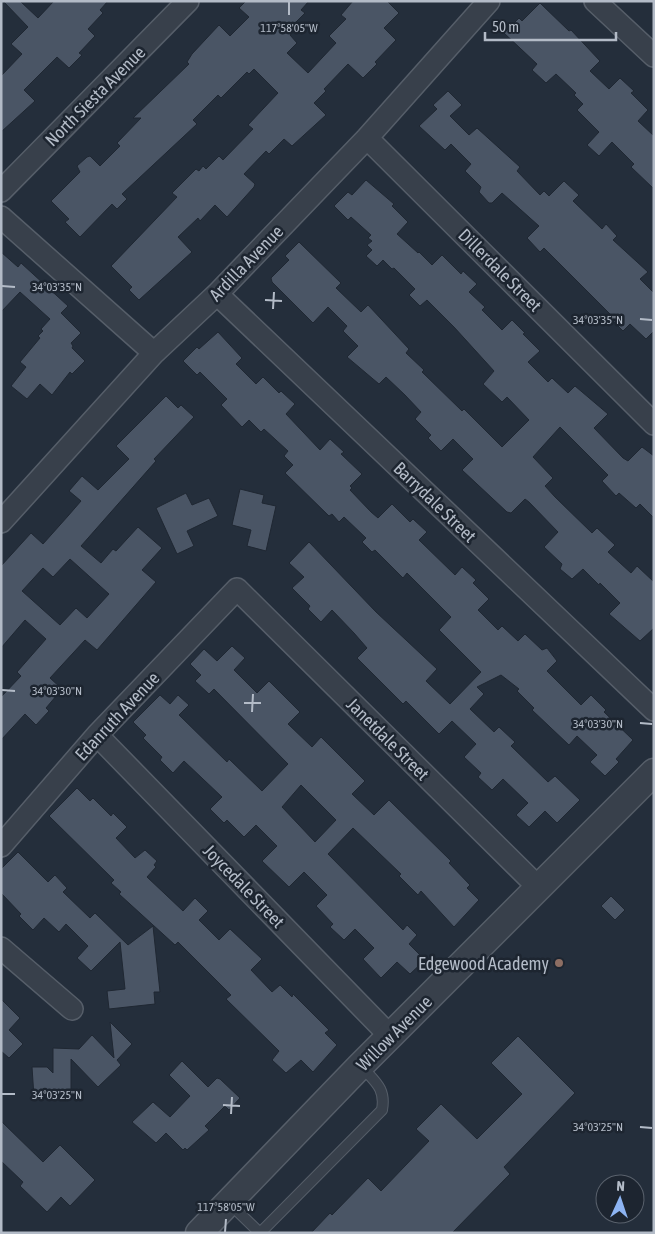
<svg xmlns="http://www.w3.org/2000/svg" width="655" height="1234" font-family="'Asap Condensed',sans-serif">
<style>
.building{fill:#4a5565;stroke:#1f2732;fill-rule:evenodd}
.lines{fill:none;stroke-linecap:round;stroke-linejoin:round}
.service-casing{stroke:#565e69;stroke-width:12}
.minor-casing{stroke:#565e69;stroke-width:24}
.tertiary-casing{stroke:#565e69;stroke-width:29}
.service{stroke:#38404b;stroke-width:10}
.minor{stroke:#38404b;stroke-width:21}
.tertiary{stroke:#38404b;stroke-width:26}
.ticks{fill:none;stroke:#b3bbc7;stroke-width:2}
.education-dot{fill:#8d6e63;stroke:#1d2530;stroke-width:2}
.labels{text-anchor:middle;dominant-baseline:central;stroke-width:5;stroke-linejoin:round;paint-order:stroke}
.street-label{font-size:18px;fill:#b3bbc7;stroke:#1d2530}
.poi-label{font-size:18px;fill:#b3bbc7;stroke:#1d2530;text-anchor:end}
.ticks-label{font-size:12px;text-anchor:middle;fill:#b3bbc7;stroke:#1d2530;stroke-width:5;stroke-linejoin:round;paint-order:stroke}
</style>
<rect width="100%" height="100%" fill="#242e3b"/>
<!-- building -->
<path class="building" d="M3,1h17l18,17 16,-17h54l-8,9 3,3 -15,16 7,7 -16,17 3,2 -13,13 -12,-11 -33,33 11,11 -34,31v-56l21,-22 -11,-10 17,-17z
M246,1h63l-8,9 4,3 -15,15 4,4 -4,3 7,8 -10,10 21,20 28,-30 -7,-7 17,-17 -5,-4 12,-14h34l12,12 -15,15 12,12 -21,22 2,2 -14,14 -15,-14 -24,25 2,2 -12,12 12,12 -34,31 -8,-7 -15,15 -3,-3 -22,23 11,10 -1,3 -27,30 -12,-12 -15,16 -2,-3 -20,19 14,15 -53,48 -10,-10 3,-3 -21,-21 66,-69 -5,-4 24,-24 3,2 4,-5 3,3 13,-13 4,4 30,-31 -5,-4 30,-32 -24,-24 -5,5 -2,-2 -26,26 -3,-3 -25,25 4,4 -75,70 5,5 -10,10 -5,-5 -32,33 -15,-15 4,-3 -18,-18 29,-29 -3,-6 10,-9 3,-1 10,10 20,-20 -3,-3 24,-25h-8l56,-54 -2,-2 5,-8 27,-29 11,11 19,-19 -10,-9z
M540,3l29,28 2,-1 29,31 -10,10 19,18 11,-11 14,13 -3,2 17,17 -10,11 16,15v53l-23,-22 3,-3 -22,-22 -13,14 -12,-11 12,-13 -22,-22 6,-6 -9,-9 2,-2 -20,-19 -10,9 -14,-13 5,-6 -33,-31 15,-15 3,3z
M448,91l14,14 -12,11 19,19 8,-7 43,39 -3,4 23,24 4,-4 5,5 15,-15 15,14 -6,6 29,28 4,-5 11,12 -4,4 35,32 -8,7 14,14v38l-8,8 -16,-15 -7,7 -13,-13 2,-2 -68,-68 -4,4 -13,-14 12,-12 -37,-33 -10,10h-3l-10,-11 2,-5 -16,-16 6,-7 -20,-20 -6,6 -26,-24 18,-17 -4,-4z
M366,180l28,24 -2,2 16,16 -11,12 21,19 1,-1 13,13 10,-10 19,19 2,-3 14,13 -8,8 16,15 -3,3 20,20 10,-10 13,13 -2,1 17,17 -12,11 20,20 4,-4 16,15 7,-7 33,28 -14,14 29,30 5,3 14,-14 12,9v62l-14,-14 -4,4 -17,-15 -3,3 -14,-15 6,-6 -48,-48 -27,30 20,21 -8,8 10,11 37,36 5,-5 18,17 -7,7 23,21 6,-7 17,16v46l-14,13 -31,-27 11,-11 -20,-20 -1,2 -16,-16 -11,10 -12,-10 2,-5 -18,-17 14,-15 -29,-30 -4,-3 -14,14 -4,-1 -45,-42 11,-11 -20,-20 -12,12 -13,-13 3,-3 -16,-16 6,-7 -16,-17 -19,-18 -7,7 -32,-27 11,-11 -15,-15 4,-5 -19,-19 -15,16 -41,-41 -1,-4 18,-18 -4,-4 14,-14 42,41 -5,5 25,24 7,-7 41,44 -3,4 18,17 -2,2 40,39 2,-2 38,38 27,-27 -22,-23 -5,5 -19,-18 11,-13 -40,-44 -27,-27 -7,6 -11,-11 6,-6 -21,-21 -2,1 -9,-9 -6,6 -11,-10 6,-6 -5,-5 5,-4 -4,-3 3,-3 -20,-18 -3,3 -14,-14 14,-14 4,3z
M1,252l17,15 3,-4 47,43 -7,7 20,20 -10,10 2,3 -1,2 13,13 -13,13 -2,-2 -18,23 -12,-11 -13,15 -16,-13 15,-19 -6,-5 20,-24 -2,-2 5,-5 -2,-2 9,-10 -30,-27 -19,20z
M218,332l24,26 -6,6 20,20 7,-7 16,16 2,-2 14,13 -9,10 34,36 10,-11 14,13 -3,2 21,20 -12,12 2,2 -2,2 21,22 7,6 14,-14 18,18 3,-3 14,13 -8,8 36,35 7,-8 14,13 -3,3 16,16 -11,11 20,20 4,-4 16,15 7,-7 17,16 5,-2 10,13 -10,10 34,34 10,-10 15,15 -2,2 29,28 -17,19 3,3 -14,14 -15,-14 7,-7 -20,-19 -8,9 -37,-35 2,-2 -17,-17 2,-2 -18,-14 -24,12 7,7 -14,15 24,23 5,-5 16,15 -4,4 37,36 7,-6 25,24 -23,23 -12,-12 -16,16 -13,-12 12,-12 -25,-24 -11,11 -14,-13 3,-4 -17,-16 12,-13 -24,-23 -13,13 -33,-33 -3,3 -46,-46 10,-10 -13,-15 -22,-23 -11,12 -13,-13 2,-3 -18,-18 12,-11 -15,-14 20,-21 67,70 61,57 -11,12 24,23 31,-32 -42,-42 12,-13 -44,-44 -4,5 -28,-28 -3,2 -10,-10 4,-4 -22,-21 -5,5 -7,-8 -3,2 -44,-43 8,-8 -9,-9 4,-5 -24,-22 -3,3 -12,-12 -7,7 -21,-22 6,-6 -27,-27 -3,3 -14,-14 14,-14 2,2z
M166,396l12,12 3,-3 13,12 -40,42 2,2 -75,85 20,17 12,-14 3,2 22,-24 24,21 -20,22 14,12 -59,68 -12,-10 -35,38 12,11 -16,19 3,3 -13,14 -11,-11 -24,26v-43l20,-21 -4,-4 29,-33 -21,-19 -24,28v-82l30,-33 12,11 25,-28 13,-15 -12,-10 13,-15 16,14 31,-31 -13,-13zM70,559l39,35 -22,24 -11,-10 -16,17 -38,-34 21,-23 10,9z
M240,489l24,6 -2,8 14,3 -10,45 -19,-5 4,-16 -19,-5z
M186,493l6,12 17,-7 9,18 -31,15 7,15 -17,8 -21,-46z
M232,646l13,12 -11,12 23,23 12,-12 31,31 -12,12 24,23 9,-10 44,44 -13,13 22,21 15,-15 62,61 -2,2 21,22 -3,3 12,12 -25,27 -33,-36 -3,4 -19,-19 2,-2 -48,-46 -25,26 75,76 4,-5 10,10 -8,9 16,16 -15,14 -13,-12 -16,16 -18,-19 11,-11 -19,-19 -11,11 -14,-13 3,-3 -17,-18 11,-11 -23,-23 -15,15 -27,-26 15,-15 -21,-21 -12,12 -17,-17 -3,3 -14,-14 12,-12 -38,-36 -11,12 -13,-13 2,-3 -19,-19 3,-3 -13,-13 27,-27 10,9 8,-9 11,10 -10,10 48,47 2,-3 33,32 26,-27 -74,-75 -5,5 -14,-13 6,-6 -11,-11 14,-15 13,12zM301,785l35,35 -21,22 -33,-35z
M77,788l13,13 3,-3 18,18 2,-3 14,14 -11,11 19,20 10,-8 12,11 -3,4 2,2 -9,10 36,34 12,-13 13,13 -9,9 20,20 11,-11 32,30 -11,11 21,22 8,-7 12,12 1,-3 36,36 -4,3 12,12 -24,27 -12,-12 -15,13 -14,-13 7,-9 -53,-52 5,-4 -53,-53 -3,3 -56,-51 2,-2 -10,-9 3,-3 -65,-64z
M18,852l30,30 7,-7 12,13 -4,4 27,26 5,-5 33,32 25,-19 7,66h-6l1,12 -46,5 -2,-18 18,-2 -5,-47 -29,29 -14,-13 11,-12 -22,-22 -7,8 -15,-14 -11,12 -14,-14 2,-2 -20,-21v-24z
M611,896l14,14 -10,10 -14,-14z
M1,999l19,19 -11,12 14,14 -14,14 -8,-7z
M110,1022l22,22 -15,16 4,5 -23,22 -27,-28v37l-37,1 -2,-30h15l6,6v-25l26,1 13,-14 22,23z
M518,1036l57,57 -71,74 6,7 -58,59h-141l19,-20 2,2 36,-37 13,13 48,-50 -13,-12 25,-25 36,35 45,-45 -31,-31z
M182,1061l26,26 9,-9 3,1 20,19 -11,12 -4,-4 -20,20 4,4 -22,20 -2,-2 -2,2 -17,-17 -10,10 -24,-21 21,-20 17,15 20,-21 -21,-21z
M1,1121l42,41 17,-17 35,35 -25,26 -9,-9 -14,15 -27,-26 3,-4 -22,-21z"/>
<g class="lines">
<defs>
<path id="service" d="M229,1203l31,30
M261,1232l121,-122c4,-22 -7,-28 -21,-44"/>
<path id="minor" d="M595,1l59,55
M367,138l287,286
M1,191l187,-190
M1,217l153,136
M217,294l437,416
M1,522l153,-169 63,-59 150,-156 122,-137
M97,735l294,302
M1,846l96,-111 140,-146 302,299
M1,948l71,61"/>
<path id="tertiary" d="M199,1233l161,-167 294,-294"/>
</defs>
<!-- service casing -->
<use href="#service" class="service-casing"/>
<!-- minor casing -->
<use href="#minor" class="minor-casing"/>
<!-- tertiary casing -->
<use href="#tertiary" class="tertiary-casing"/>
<!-- service -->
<use href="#service" class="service"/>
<!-- minor -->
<use href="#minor" class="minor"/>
<!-- tertiary -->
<use href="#tertiary" class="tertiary"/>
</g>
<!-- ticks -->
<path class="ticks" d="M289,15v-13M2,286l13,1M265,300l17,1M273,309l1,-17M640,319l12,1M2,690l13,1M244,703h17M252,712l1,-18M640,723l12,1M2,1094h13M223,1105l17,1M231,1114l1,-17M640,1127l12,1M225,1232l1,-13"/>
<!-- markers -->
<circle class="education-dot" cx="559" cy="963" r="5"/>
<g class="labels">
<!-- street labels -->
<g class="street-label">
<text transform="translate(95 96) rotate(-45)">North Siesta Avenue</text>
<text transform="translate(246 263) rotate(-46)">Ardilla Avenue</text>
<text transform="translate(500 270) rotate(45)">Dillerdale Street</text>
<text transform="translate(435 502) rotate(44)">Barrydale Street</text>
<text transform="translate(117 716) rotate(-47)">Edanruth Avenue</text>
<text transform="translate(388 739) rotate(45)">Janetdale Street</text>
<text transform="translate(244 886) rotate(46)">Joycedale Street</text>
<text transform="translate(394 1033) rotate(-45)">Willow Avenue</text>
</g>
<!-- poi labels -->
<g class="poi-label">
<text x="549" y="963">Edgewood Academy</text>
</g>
</g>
<g class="ticks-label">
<text x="289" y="32">117°58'05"W</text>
<text x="57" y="291">34°03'35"N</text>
<text x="598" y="324">34°03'35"N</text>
<text x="57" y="695">34°03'30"N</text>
<text x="598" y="728">34°03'30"N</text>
<text x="57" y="1099">34°03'25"N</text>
<text x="598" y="1131">34°03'25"N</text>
<text x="226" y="1211">117°58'05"W</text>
</g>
<!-- border -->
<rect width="655" height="1234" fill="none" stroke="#b3bbc7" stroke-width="5"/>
<!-- north arrow -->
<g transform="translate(620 1199) rotate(3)"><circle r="24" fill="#1d2530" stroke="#59616c"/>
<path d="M0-4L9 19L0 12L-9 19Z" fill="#8db4f2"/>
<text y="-8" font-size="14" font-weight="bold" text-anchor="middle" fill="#b3bbc7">N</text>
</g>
<!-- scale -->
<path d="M485 32v8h131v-8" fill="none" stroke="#b3bbc7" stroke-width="2.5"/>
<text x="492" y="32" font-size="15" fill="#b3bbc7" stroke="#1d2530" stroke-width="4" paint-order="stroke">50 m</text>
</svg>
